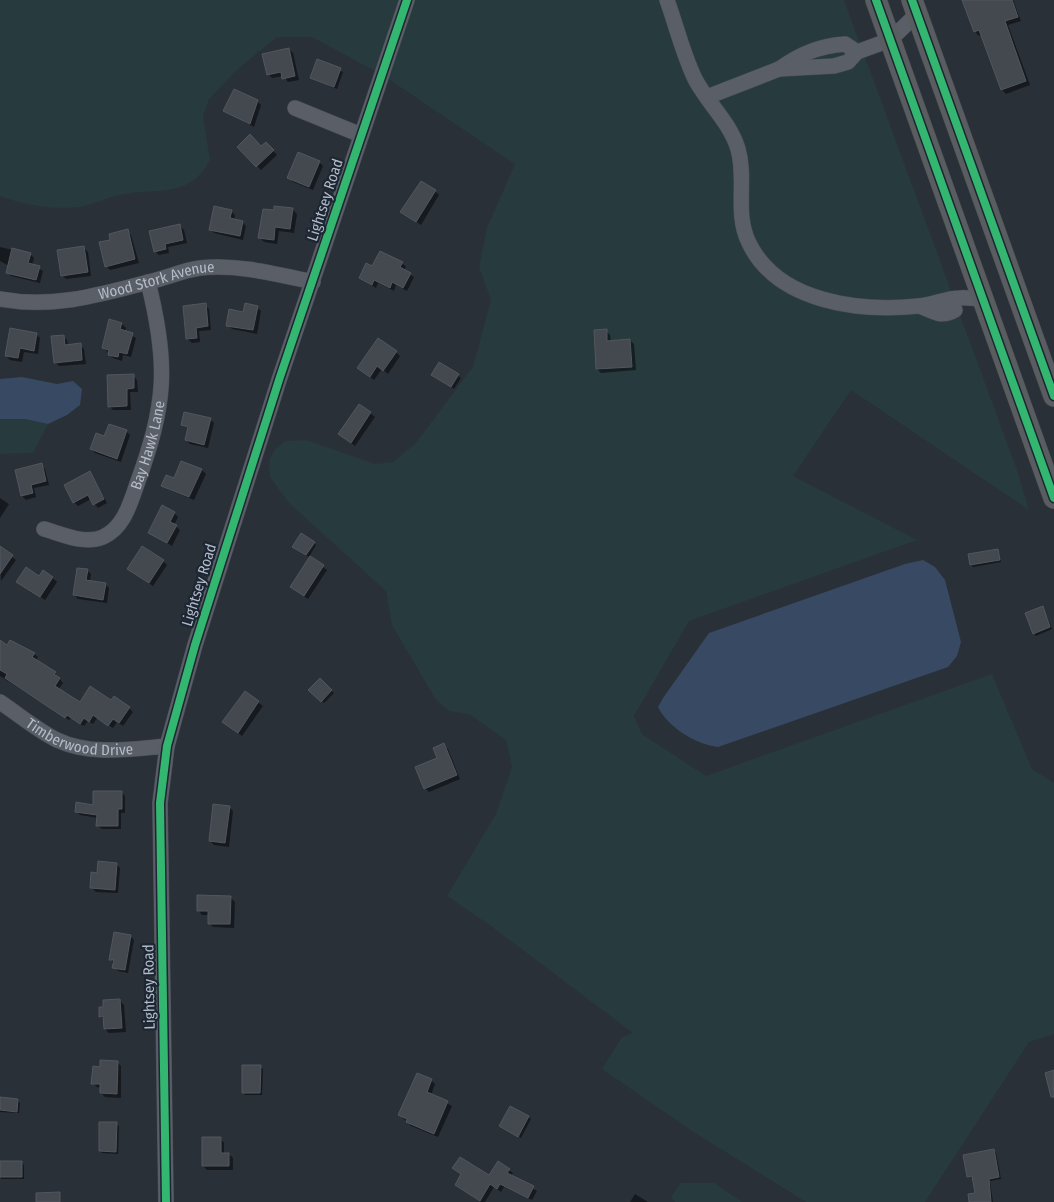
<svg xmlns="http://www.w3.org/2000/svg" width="1054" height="1202" font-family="'Fira Sans Condensed',sans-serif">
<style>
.green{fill:#273a3e}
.water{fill:#384963}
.shadow{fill:#0007}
.building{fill:#444950;stroke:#52575f}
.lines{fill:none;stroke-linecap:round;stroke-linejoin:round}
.minor-casing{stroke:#484c53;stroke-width:16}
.highway-casing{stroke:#474c53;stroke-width:22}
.minor{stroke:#5a5e66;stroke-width:15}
.highway{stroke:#5a5d60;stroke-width:21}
.cycleway-casing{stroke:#1d2633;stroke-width:11}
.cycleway{stroke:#33b770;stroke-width:8}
.labels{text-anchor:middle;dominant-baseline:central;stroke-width:4.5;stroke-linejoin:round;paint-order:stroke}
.street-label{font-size:15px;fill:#b4bcc9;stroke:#1d2633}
</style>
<rect width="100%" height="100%" fill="#2a3038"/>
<!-- green -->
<path class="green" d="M0,0h844l173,470 12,40 -178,-120 -58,86 124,64 -228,81 -55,95 8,18 64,42 286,-102 40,95 22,14v251l-25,8 -104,160h-119l-114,-71 -90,-62 20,-32 11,-4 -142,-107 -44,-30 49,-82 16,-47 -6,-27 -37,-26 -20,-3 -13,-11 -44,-75 -6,-34 -97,-88 -19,-26 -1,-16 6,-12 10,-8 21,-1 69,24 18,-2 23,-19 57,-76 18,-67 -12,-33 8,-39 28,-64 -131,-88 -72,-39h-35l-39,32 -29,30 -6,17 7,44c-21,40 -54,27 -91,35 -13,3 -27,10 -40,12 -29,3 -53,-2 -79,-11z
M0,419h25l23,5 -15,29 -33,1z
M681,1183h33l28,19h-67l-4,-5z"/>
<!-- water -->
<path class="water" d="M22,377l35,7 16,-3 9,8 -2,16 -13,10 -19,9 -23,-5h-25v-40z
M923,560l12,7 10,13 16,62 -4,14 -9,11 -230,80c-23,-3 -49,-19 -60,-40l5,-9 46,-65 196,-69z"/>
<!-- shadow -->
<path class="shadow" d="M963,0h50l8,21 -13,4 22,60 -24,9 -4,-4 -20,-55 -3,1 -4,-4z
M289,49l4,4 6,27 -11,2 -5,-6 -11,2 -4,-4z
M318,61l25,11 -6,17 -25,-11z
M257,101l4,4 -7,22 -29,-16z
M266,143l11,12 -16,15 -22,-23 22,1z
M319,162l4,4 -10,24 -20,-8 -4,-4z
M435,191l4,4 -18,30 -19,-13z
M293,210l4,4 -3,19 -15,-2 -2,13 -13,-2 -4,-4 15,-26z
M231,211l4,4 -1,5 8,2 4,4 -3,14 -29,-7 -4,-4z
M180,226l4,4 3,13 -19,4 1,6 -10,2 -4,-4z
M127,231l4,4 8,28 -29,7 -4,-4z
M0,247l30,7 4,4 -2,7 11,6 -3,12 -29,-7 -4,-4 2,-6 -9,-5z
M84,248l4,4 3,24 -25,3 -4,-4z
M402,263l4,4 -2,3 10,7 -7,14 -11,-6 -2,6 -16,-8 -2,5 -16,-10 13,-10z
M205,305l4,4 2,21 -12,1 1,11 -8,1 -4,-4z
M257,307l4,4 -4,23 -25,-5 -4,-4z
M122,324l4,4 -1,4 11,6 -5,19 -8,-2 -1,6 -9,-3 -10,-11z
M606,331l4,4 1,7 19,-2 4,4 2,26 -35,3 -4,-4z
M36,334l4,4 -2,16 -14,-2 -2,10 -12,-2 -4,-4z
M63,336l4,4 1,6 12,-1 4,4 2,15 -27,2 -4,-4z
M396,352l4,4 -12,18 -6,-5 -8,11 -15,-12z
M440,363l21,15 -7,11 -19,-12z
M133,376l4,4 1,12h-8l1,18h-18l-4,-4z
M360,405l15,12 -20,29 -11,-8z
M210,419l4,4 -6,25 -18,-4 -4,-4 3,-11 -7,-4z
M126,431l4,4 -9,27 -26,-9 -4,-4 14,-12z
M182,462l20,8 4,4 -12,26 -27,-11 -4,-4 12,-5z
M41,465l4,4 4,16 -15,3 2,9 -10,3 -4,-4 -6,-25z
M90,473l17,30 -9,5 -7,-9 -13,7 -4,-4z
M0,498l9,6 -9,14z
M174,513l4,4 -4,8 6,5 -8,16 -23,-14z
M314,543l2,2 -7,12 -13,-8z
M3,550l13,10 -15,21 -1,-27z
M998,551l3,11 -28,5 -2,-2 -2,-10z
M310,558l17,12 -19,29 -17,-12z
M163,561l4,4 -14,21 -24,-17z
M87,570l4,4 -1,7 15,3 4,4 -2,15 -29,-4 -4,-4z
M40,578h13l4,4 -12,18 -27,-18z
M1043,607l9,22 -16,7 -2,-2z
M0,643l34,11 4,3 -3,4 20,12 8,10 -5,7 22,13 31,-1 18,6 4,4 -10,14 -6,-4 -4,6 -16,-10 -4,6 -5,-3 -4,5 -13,-8 -2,2 -69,-44z
M320,680l14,13 -10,10 -14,-13z
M245,693l18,13 -21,30 -14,-11z
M444,745l4,4 12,30 -31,13 -4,-4z
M121,792l4,4v17h-4v16h-19l-4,-3v-8l-18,-3 -4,-4 18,-5z
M229,807l4,4 -4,36 -15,-2 -4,-4z
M116,864l4,4 -2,25 -22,-1 -4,-4z
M231,898l4,4 -1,26 -21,-1 -4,-4v-8h-7l-4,-5z
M130,936l4,4 -6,33 -10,-2 -7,-12z
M120,1001l4,4 2,27 -17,1 -4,-4v-9l-5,-4z
M117,1062l4,4v32l-16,-1 -4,-4v-5l-4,-1 -4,-4 8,-15z
M260,1067l3,2 -1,26h-17l-2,-3z
M431,1080l4,4 -4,11 21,11 -14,31 -27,-11 -11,-11z
M0,1099l18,2 2,2 -1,10 -19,-1z
M511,1107l20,12 -10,19 -20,-12z
M116,1124l3,2 -1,28 -16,-1 -2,-2z
M220,1138l4,5v11h5l4,4v12h-26l-4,-4z
M994,1151l2,2 5,26 -11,2 3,21h-23l7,-8 -3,-16 -6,-2z
M0,1162h21l3,3v14h-23z
M454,1168l35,9 20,-7 4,3 -2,3 26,15 -5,9 -28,-13 -3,5 -7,-5 -9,15h-4l-25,-17 6,-10z
M635,1194l13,8h-18z"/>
<!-- building -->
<path class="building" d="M962,0h50l6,17 -13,4 21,60 -25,9 -22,-60 -5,2z
M289,48l6,28 -13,3 -1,-7 -14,3 -5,-21z
M317,59l24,9 -7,19 -24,-9z
M234,89l24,11 -8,24 -27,-13z
M250,134l11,12 5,-4 8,8 -18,17 -19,-20z
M298,152l22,9 -11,26 -22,-9z
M421,181l15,9 -20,32 -16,-10z
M214,206l18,4 -2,8 13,3 -3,15 -31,-6z
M274,206l19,2 -3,21 -15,-2 -1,13 -16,-2 5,-29 11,1z
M180,224l3,16 -18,4 1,5 -12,3 -5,-21z
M128,229l7,30 -30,8 -6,-25 11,-2 -1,-6z
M84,246l4,26 -27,4 -4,-26z
M12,248l19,5 -3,10 12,3 -4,14 -30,-7z
M380,251l23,11 -3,5 11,6 -8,15 -11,-6 -2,6 -16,-8 -2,5 -13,-7 7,-15 6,3z
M206,303l2,23 -12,2 1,10 -11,1 -3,-33z
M245,303l13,3 -5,24 -27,-4 3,-17 14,3z
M109,319l13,4 -2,6 13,4 -6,21 -8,-2 -1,5 -10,-2 1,-5 -7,-2z
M10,328l27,5 -3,18 -14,-3 -2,10 -13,-2z
M607,329v12l23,-2 2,28 -36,2 -2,-39z
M64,335l1,10 16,-2 1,17 -28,3 -3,-27z
M378,338l19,13 -14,20 -6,-5 -7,11 -13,-9z
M439,362l20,12 -8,13 -20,-12z
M134,374v14l-7,1v17l-19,1 -1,-32z
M359,404l12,8 -20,31 -13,-9z
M184,412l27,6 -7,27 -19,-5 3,-13 -7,-2z
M109,424l18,6 -10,29 -27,-10 6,-16 8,3z
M181,461l21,8 -13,28 -28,-11 5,-11 8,3z
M42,463l4,18 -15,4 2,8 -12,3 -6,-26z
M90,471l14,28 -11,6 -5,-10 -15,8 -9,-18z
M162,505l13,7 -5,10 7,3 -10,18 -19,-10z
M301,533l14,9 -9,13 -14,-8z
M0,546l13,9 -13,19z
M142,546l22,14 -15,23 -22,-14z
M998,549l2,11 -30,5 -2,-11z
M310,556l14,9 -20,31 -14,-9z
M26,567l13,9 4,-6 10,7 -13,20 -24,-15z
M77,568l11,1 -2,11 20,3 -3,17 -30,-5z
M1043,606l7,21 -17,7 -8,-21z
M0,640l7,5 3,-5 25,13 -3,4 24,15 -2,2 6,4 -5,8 25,16 10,-16 21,14 3,-4 16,11 -11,16 -6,-4 -5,7 -15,-11 -4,7 -5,-4 -4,6 -13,-9 -2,3 -60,-40 2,-4 -7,-4z
M320,678l12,12 -11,12 -13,-12z
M245,691l14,10 -21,32 -16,-11z
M444,743l13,32 -33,14 -9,-22 22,-9 -4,-10z
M93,791h29v18h-4v17h-22l1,-11 -22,-3 1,-10 17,3z
M213,804l17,2 -5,37 -16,-2z
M98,861l19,2 -2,27 -25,-2 1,-16 6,1z
M197,895l34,1 -1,28h-22v-13h-11z
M114,932l17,3 -6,35 -13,-2 2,-8h-5z
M120,999l2,29 -18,1 -1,-13 -4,1v-10h4v-7z
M100,1060l18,1 -1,33 -17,-1v-9h-9l2,-18 7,1z
M242,1065h19l-1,28h-18z
M1054,1070v27h-3l-6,-24z
M417,1073l15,6 -5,13 21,9 -14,33 -28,-12 1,-3 -9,-4z
M0,1097l18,2 -1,13 -17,-2z
M510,1106l19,10 -11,21 -19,-11z
M99,1122h18l-1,30 -17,-1z
M202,1137h19v16h8v13h-27z
M994,1149l5,28 -10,2 2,23h-22l-1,-8 7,-1 -3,-17 -5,1 -4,-22z
M460,1157l29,18 9,-14 12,8 -3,4 27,13 -6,12 -28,-14 -3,5 -7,-5 -10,17 -25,-16 6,-11 -9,-6z
M0,1161h22v16h-22z
M60,1192v10h-24v-9z"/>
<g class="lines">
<defs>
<g id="minor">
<path d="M667,0c9,25 16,54 28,79 13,25 35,43 43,70 9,31 -4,64 11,94 29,60 111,69 170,63 14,-1 27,-8 41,-8 7,-1 15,1 23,1"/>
<path d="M857,52l-12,-8c-26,2 -45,10 -66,25l55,-3 14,-4 9,-10 33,-12 27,-26"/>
<path d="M707,97l72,-28"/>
<path d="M295,108l66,27"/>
<path id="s1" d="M0,299c55,10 103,-5 156,-19 15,-4 29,-10 44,-12 38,-4 76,6 113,14"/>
<path d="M920,306c14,6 21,12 35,4l-4,-10"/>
<path id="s2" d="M44,529c18,5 41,16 59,8 21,-10 27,-33 34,-53 29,-80 32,-119 11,-202"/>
<path id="s3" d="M0,702c18,12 37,28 57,38 34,16 74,9 110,6"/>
<path d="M166,1202l-6,-399 7,-57 28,-101 84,-265 128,-380"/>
</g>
<path id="highway" d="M876,0l178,498
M912,0l142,396"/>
</defs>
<!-- minor casing -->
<use href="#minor" class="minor-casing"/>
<!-- highway casing -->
<use href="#highway" class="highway-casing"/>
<!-- minor -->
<use href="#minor" class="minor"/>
<!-- highway -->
<use href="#highway" class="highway"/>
<defs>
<path id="cycleway" d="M876,0l178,498
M912,0l142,396
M166,1202l-6,-399 7,-57 28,-101 84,-265 128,-380"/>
</defs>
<!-- cycleway casing -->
<use href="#cycleway" class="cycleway-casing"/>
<!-- cycleway -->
<use href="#cycleway" class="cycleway"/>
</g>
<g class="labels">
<!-- street labels -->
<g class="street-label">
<text transform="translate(325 200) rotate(-72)">Lightsey Road</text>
<text stroke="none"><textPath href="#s1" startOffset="159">Wood Stork Avenue</textPath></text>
<text stroke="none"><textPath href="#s2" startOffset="166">Bay Hawk Lane</textPath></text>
<text transform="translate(199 585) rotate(-73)">Lightsey Road</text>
<text stroke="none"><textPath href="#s3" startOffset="90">Timberwood Drive</textPath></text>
<text transform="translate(149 987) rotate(-91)">Lightsey Road</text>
</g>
</g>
</svg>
